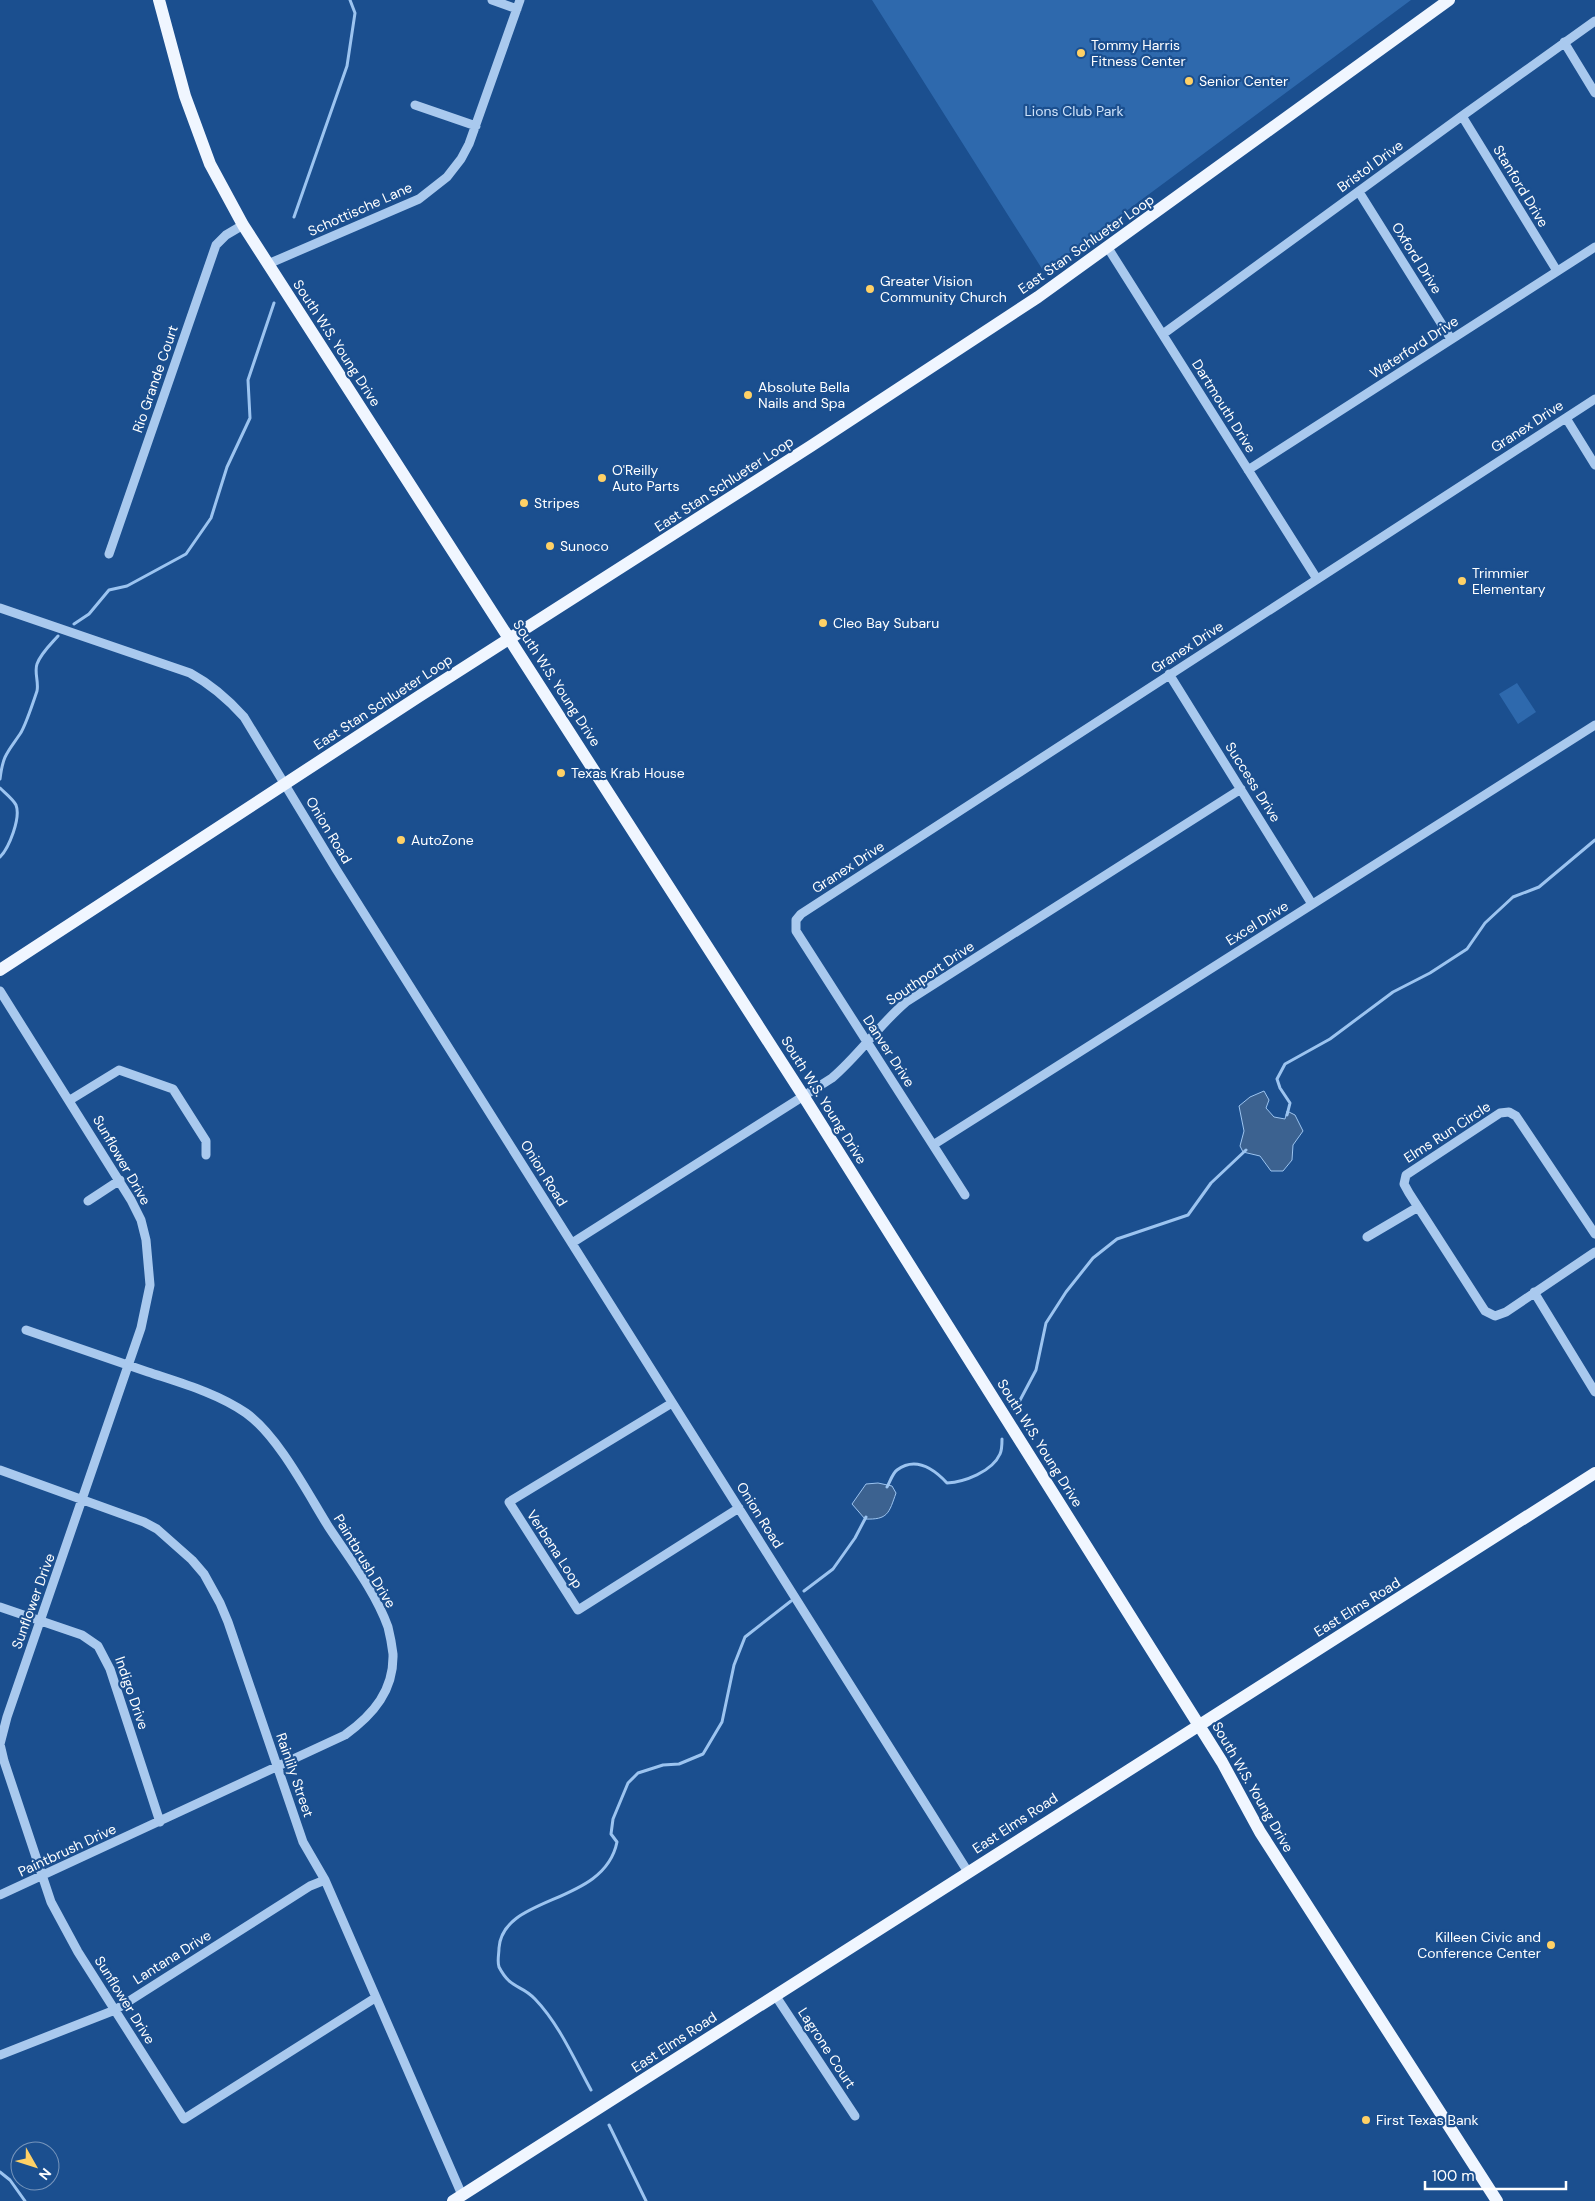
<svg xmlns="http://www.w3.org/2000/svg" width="1595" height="2201" font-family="'DM Sans',sans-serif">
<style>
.green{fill:#2e69ad}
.water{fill:#3c6290;stroke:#9cc4f0}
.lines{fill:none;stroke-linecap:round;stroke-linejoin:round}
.stream{stroke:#9cc4f0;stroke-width:3}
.minor{stroke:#a9c9ee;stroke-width:9}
.major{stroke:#f0f6ff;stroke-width:12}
.poi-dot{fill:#ffd166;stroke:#1b4f8f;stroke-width:2}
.labels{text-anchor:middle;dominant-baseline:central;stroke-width:4.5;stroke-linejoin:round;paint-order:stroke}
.poi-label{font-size:14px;fill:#fff;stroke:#1b4f8f;text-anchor:start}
.park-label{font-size:14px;fill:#cfe3fa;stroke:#1b4f8f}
.street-label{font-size:14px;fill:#fff;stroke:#1b4f8f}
</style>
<rect width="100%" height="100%" fill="#1b4f8f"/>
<!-- green -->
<path class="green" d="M872,0h539l-367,272z
M1517,683l19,29 -18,12 -19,-30z"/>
<!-- water -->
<path class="water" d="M1264,1091l5,9 -3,8 8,9 11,2 2,-8 8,4 8,16 -10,14 -1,15 -9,11h-12l-11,-15 -17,-4 -3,-6 4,-15 -5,-25 11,-9z
M878,1483l14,3 4,7c-7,20 -8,27 -31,26l-13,-15 14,-20z"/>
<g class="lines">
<!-- stream -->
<path class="stream" d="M294,217l53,-151 8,-53 -5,-13
M74,624l15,-10 20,-24 18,-4 59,-32 25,-36 16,-51 23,-49 -2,-38 26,-77
M0,779c3,-24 7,-26 20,-45 5,-7 14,-34 17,-43 2,-9 -3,-19 0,-27 4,-11 14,-20 21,-28
M0,788c5,5 13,11 16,17 5,13 -7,43 -16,52
M1287,1115l3,-12 -10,-15 -3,-9 8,-15 45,-25 63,-47 37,-19 37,-24 18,-26 28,-26 26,-10 56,-47
M1018,1404l18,-34 10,-47 20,-31 27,-34 24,-19 71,-24 23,-32 35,-33
M887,1487c3,-5 5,-13 10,-17 19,-14 37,-1 50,13 17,-1 45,-11 53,-29 2,-4 2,-11 2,-15
M804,1591l29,-22 22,-31 11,-21
M591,2090c-17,-31 -32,-66 -56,-91 -14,-15 -24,-9 -36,-32 -2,-6 0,-13 0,-19 4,-54 105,-42 118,-106l-6,-8 2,-15 15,-36 10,-10 25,-8 16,-1 24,-10 19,-32 12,-57 11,-28 46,-36
M609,2125l37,76
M0,2172l10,8 15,21"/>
<!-- minor -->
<path class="minor" d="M492,0l25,9
M1564,42l31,51
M415,105l61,21
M1462,116l95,155
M1359,192l92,147
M1108,248l209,331
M268,264l151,-65 28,-22 14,-18 8,-15 51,-144
M1163,334l299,-218 133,-95
M1566,418l29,47
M1248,470l347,-223
M109,554l107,-309 10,-10 17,-10
M0,608l190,65c22,12 37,25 54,44l92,152 632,1003
M1169,674l143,230
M0,991l131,209 10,20 5,20 4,45 -9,43 -134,389 -7,27 4,17 47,141 27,50 106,167 191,-121
M70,1100l49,-30 54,19 33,52v14
M933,1145l662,-420
M965,1195l-169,-264v-11l5,-6 794,-515
M88,1201l32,-21
M1595,1234l-79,-118 -7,-4 -9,1 -94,62 -2,9 5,9 76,118 10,5 11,-4 89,-60
M1367,1237l51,-30
M572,1243l260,-165c27,-23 47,-53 74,-76l335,-213
M1534,1292l61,100
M672,1403l-163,99 69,108 161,-102
M0,1470l144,52 13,7 35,31 12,14 16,29 8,19 75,220 22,38 137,315
M0,1607l82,28 16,11 12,23 50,153
M0,1895l345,-160c29,-21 49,-45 48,-81 -1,-8 -3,-19 -5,-27 -13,-36 -39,-69 -60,-101 -21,-34 -50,-90 -82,-113 -29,-20 -65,-30 -98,-41 -40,-14 -81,-28 -122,-42
M775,1995l80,121
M0,2055l115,-45 195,-124 15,-6"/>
<!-- major -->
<path class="major" d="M159,0l26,96 25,68 33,61 561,872 418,665 38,70 237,369
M0,970l418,-273 393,-251 227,-149 411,-297
M453,2201l1142,-728"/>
</g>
<!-- markers -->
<g class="poi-dot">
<circle cx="1081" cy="53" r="5"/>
<circle cx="1189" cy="81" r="5"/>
<circle cx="870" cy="289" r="5"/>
<circle cx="748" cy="395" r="5"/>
<circle cx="602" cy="478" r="5"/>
<circle cx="524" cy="503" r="5"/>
<circle cx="550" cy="546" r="5"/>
<circle cx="1462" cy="581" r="5"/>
<circle cx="823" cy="623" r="5"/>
<circle cx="561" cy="773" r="5"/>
<circle cx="401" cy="840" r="5"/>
<circle cx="1551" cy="1945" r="5"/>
<circle cx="1366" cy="2120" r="5"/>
</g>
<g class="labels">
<!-- poi labels -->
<g class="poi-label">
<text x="1091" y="45">Tommy Harris<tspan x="1091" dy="16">Fitness Center</tspan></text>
<text x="1199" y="81">Senior Center</text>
<text x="880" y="281">Greater Vision<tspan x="880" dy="16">Community Church</tspan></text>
<text x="758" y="387">Absolute Bella<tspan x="758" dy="16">Nails and Spa</tspan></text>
<text x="612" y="470">O'Reilly<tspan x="612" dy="16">Auto Parts</tspan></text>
<text x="534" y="503">Stripes</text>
<text x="560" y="546">Sunoco</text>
<text x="1472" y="573">Trimmier<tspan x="1472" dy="16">Elementary</tspan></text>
<text x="833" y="623">Cleo Bay Subaru</text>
<text x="571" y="773">Texas Krab House</text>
<text x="411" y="840">AutoZone</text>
<text x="1541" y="1937" text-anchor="end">Killeen Civic and<tspan x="1541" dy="16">Conference Center</tspan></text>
<text x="1376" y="2120">First Texas Bank</text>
</g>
<!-- park labels -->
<g class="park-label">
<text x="1074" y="111">Lions Club Park</text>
</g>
<!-- street labels -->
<g class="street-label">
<text transform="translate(1370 166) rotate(-36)">Bristol Drive</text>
<text transform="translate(1521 186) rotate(59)">Stanford Drive</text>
<text transform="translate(360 209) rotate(-24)">Schottische Lane</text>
<text transform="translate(1086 244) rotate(-35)">East Stan Schlueter Loop</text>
<text transform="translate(1417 258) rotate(58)">Oxford Drive</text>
<text transform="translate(337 343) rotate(57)">South W.S. Young Drive</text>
<text transform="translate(1414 347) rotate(-33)">Waterford Drive</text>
<text transform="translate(155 379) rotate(-71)">Rio Grande Court</text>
<text transform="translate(1224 406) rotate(58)">Dartmouth Drive</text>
<text transform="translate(1527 426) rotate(-33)">Granex Drive</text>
<text transform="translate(724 484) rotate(-33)">East Stan Schlueter Loop</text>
<text transform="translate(1187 647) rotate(-33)">Granex Drive</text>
<text transform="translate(557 683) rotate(57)">South W.S. Young Drive</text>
<text transform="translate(383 702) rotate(-33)">East Stan Schlueter Loop</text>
<text transform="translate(1253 782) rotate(58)">Success Drive</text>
<text transform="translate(329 830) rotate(59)">Onion Road</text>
<text transform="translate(848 867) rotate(-33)">Granex Drive</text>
<text transform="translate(1257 923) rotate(-32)">Excel Drive</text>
<text transform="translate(930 973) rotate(-34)">Southport Drive</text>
<text transform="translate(889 1051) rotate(57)">Danver Drive</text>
<text transform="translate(824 1100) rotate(58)">South W.S. Young Drive</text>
<text transform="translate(1447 1132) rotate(-33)">Elms Run Circle</text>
<text transform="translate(122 1160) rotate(60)">Sunflower Drive</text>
<text transform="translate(544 1173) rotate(58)">Onion Road</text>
<text transform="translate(1040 1443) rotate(58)">South W.S. Young Drive</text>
<text transform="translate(760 1515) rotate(58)">Onion Road</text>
<text transform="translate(555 1549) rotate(57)">Verbena Loop</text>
<text transform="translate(365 1561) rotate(59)">Paintbrush Drive</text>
<text transform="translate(33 1601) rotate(-70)">Sunflower Drive</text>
<text transform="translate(1357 1607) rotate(-32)">East Elms Road</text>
<text transform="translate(132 1693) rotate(71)">Indigo Drive</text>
<text transform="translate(295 1775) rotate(71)">Rainlily Street</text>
<text transform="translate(1253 1787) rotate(60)">South W.S. Young Drive</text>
<text transform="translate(1015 1823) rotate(-33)">East Elms Road</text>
<text transform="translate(67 1850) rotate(-25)">Paintbrush Drive</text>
<text transform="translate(172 1957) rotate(-32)">Lantana Drive</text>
<text transform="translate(125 2000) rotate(58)">Sunflower Drive</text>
<text transform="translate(674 2042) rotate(-33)">East Elms Road</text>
<text transform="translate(827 2048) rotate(57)">Lagrone Court</text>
</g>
</g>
<!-- north arrow -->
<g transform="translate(35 2166) rotate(129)"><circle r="24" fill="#1b4f8f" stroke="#7695bc"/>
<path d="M0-4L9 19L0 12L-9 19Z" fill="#ffd166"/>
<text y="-8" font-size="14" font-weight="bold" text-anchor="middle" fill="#ffffff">N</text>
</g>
<!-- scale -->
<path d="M1425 2181v8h141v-8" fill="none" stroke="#ffffff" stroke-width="2.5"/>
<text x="1432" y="2181" font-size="15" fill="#ffffff" stroke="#1b4f8f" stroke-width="4" paint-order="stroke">100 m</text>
</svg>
